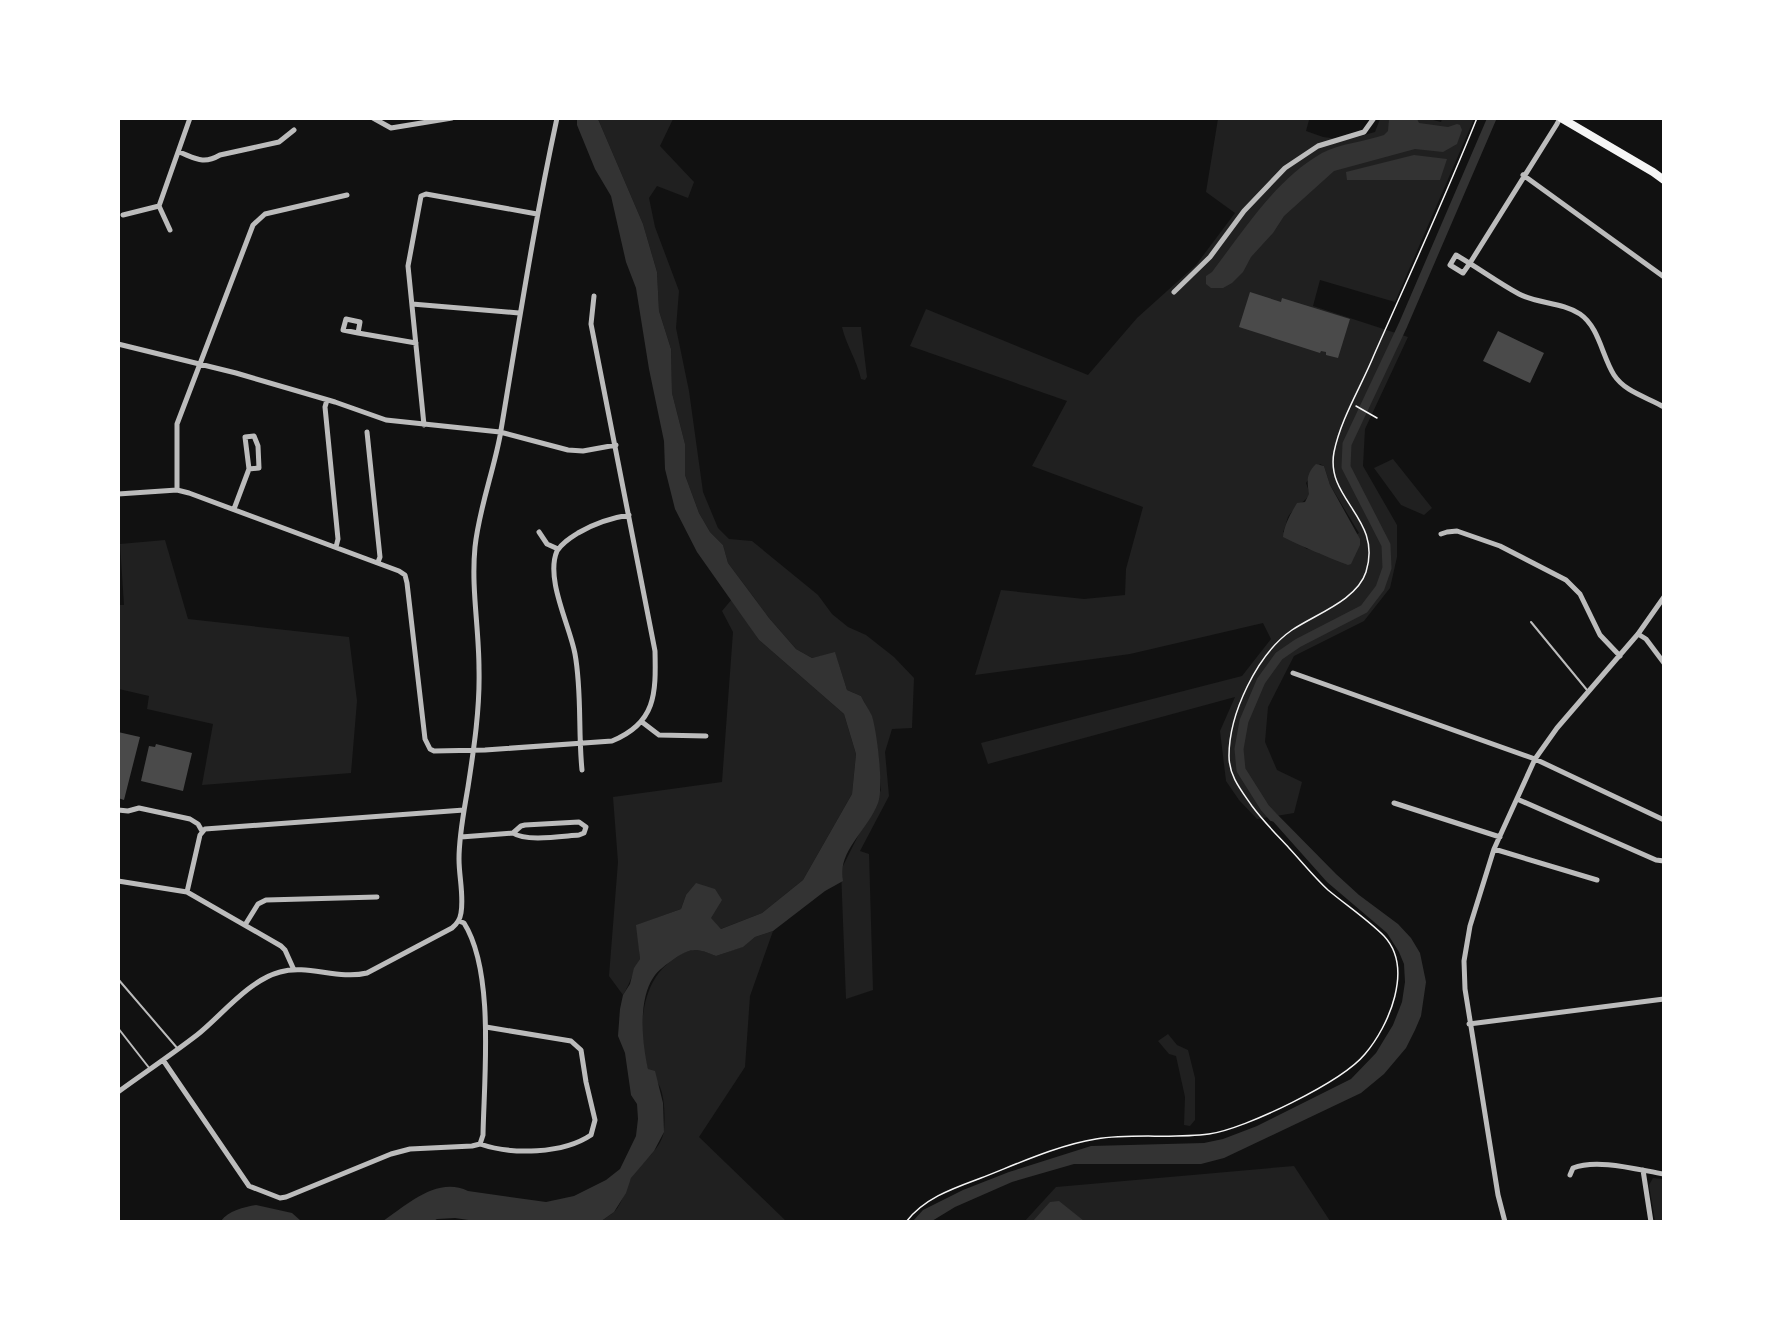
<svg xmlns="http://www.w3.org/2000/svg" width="1782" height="1340" font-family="'Nunito Sans',sans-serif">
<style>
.green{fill:#202020;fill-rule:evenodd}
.water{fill:#333}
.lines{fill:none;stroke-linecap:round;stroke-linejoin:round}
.canal{stroke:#333;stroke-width:9}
.building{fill:#4a4a4a}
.path{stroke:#f5f5f5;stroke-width:1.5}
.service{stroke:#bcbcbc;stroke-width:2}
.minor{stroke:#bcbcbc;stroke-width:5}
.secondary{stroke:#f5f5f5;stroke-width:8}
</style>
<rect width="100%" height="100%" fill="#111"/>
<!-- green -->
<path class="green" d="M598,119h75l-13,27 34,36 -6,16 -31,-12 -8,12 6,29 24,64 -3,37 13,63 14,101 15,36 11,11 23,2 66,54 14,19 16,13 18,8 28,22 20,21 -2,50 -20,1 -7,23 4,44 -29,55 9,3 4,136 -27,9 -5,-129 40,-80 -3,-37 -6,-36 -11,-21 -14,-6 -12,-37 -23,5 -16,-9 -27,-31 -41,-55 -5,-18 -13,-13 -11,-19 -14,-38v-31l-13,-51 -1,-44 -12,-38 -2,-39 -14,-48z
M1218,119h88l3,1 -3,11 17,6 23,3 29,-8 5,-13h49l12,3 1,-3h32l-79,183 -75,-22 -7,26 95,31 -43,92 -2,37 34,59v32l-7,31 -26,33 -70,35 -26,51 -3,35 12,28 25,12 -8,31 -37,6 -18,-19 -13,-19 -6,-50 15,-34 -247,67 -7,-21 261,-67 29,-37 -8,-16 -133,31 -155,21 26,-85 83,9 41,-4 1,-26 17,-62 -111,-41 35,-65 -157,-55 16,-37 162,66 49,-57 59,-53 39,-52 -29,-21zM1320,464l4,2 6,19 29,48 -39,21 -5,-4 -8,-1 -24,-17c3,-5 3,-10 5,-15 5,-9 16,-14 22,-23l-4,-11z
M842,327h19l6,50 -2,3 -4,-1c-4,-19 -15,-34 -19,-52z
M1393,459l39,49 -8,7 -23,-10 -27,-37z
M165,540l23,79 161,18 8,64 -6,72 -149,12 11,-61 -66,-15 2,-13 -30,-7v-84h5l-4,-61z
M732,599l27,41 85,74 12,40 -4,40 -49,86 -41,33 -41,16 -35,-34 -5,14 -44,16 3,34c-7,12 -10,25 -17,36l-14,-19 9,-114 -5,-65 109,-15 11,-150 -11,-21z
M773,931l-23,65 -5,71 -46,70 87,84 -186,1c5,-4 11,-7 15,-11 8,-9 10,-22 16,-33 9,-16 31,-28 33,-48 1,-12 1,-34 -5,-45 -4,-7 -10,-12 -12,-19 -9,-35 -7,-82 24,-105 19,-14 24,-14 45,-5l26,-9 13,-10z
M1168,1034l9,11 11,5 7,28v42l-5,6 -6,-1 1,-28 -9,-41 -7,-2 -11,-13z
M1294,1166l36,55 -306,1 32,-35z
M1653,1178l10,1v42h-8l-6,-36z"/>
<!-- water -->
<path class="water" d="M577,119h21l45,105 14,48 2,39 12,38 1,44 13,51v31l14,38 11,19 13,13 5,18 41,55 27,31 16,9 23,-6 12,38 14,6c3,7 8,13 11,20 5,16 12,72 6,87 -10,27 -41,48 -35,78l-18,10 -52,40 -18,6 -12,10 -27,9c-19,-8 -25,-9 -42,3 -7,5 -16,11 -21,19 -15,23 -11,65 -5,91l7,2 8,32 1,29 -10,19 -23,27 -5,15 -12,19 -14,10h-118l-27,-4 -18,1 -5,3 -49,-1c24,-16 54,-45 85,-30l78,11 28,-6 32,-16 14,-11 16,-33 2,-17 -1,-15 -6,-9 -6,-42 -7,-17 2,-27 3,-14 7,-11 4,-16 6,-9 -4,-34 45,-16 5,-14 10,-12 19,6 7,11 -11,18 10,11 41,-16 41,-33 49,-86 4,-40 -12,-40 -85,-74 -62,-88 -22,-43 -10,-40 -1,-28 -15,-72 -13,-81 -10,-26 -15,-66 -16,-27 -18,-44z
M1389,119h28l2,4 29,4 9,-3 3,1 2,5 -5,14 -14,8 -28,-3 -81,22 -50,45 -11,17 -22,24 -8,15 -11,11 -9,5h-12l-5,-4v-8l6,-4c32,-42 63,-92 110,-119 19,-10 42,-11 62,-18l4,-4z
M1414,155l33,4 -7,21h-93l-1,-8z
M1316,464l8,2 6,19 30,54v6l-9,19 -3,1c-23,-9 -43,-17 -65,-28 1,-12 8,-24 14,-34l8,-1 4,-8c-2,-13 -3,-20 7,-30z
M1269,806l67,68 23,21 39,29 13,14 9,15 6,29 -5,34 -6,14 -9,18 -22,26 -23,19 -137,65 -23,6h-127l-62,18 -57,25 -23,14h-19l10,-11 40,-20 46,-18 82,-26 113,-3 19,-4 34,-13 94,-47 25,-26 17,-28 9,-23 3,-20 -1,-18 -5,-12 -12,-19 -60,-51 -64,-72z
M1059,1201l25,20h-51l17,-19z
M256,1205l36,8 9,8h-80c7,-10 23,-14 35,-16z"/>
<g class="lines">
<!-- canal -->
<path class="canal" d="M1273,817l-8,-9 -24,-38 -2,-21 5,-28 17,-40 18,-25 19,-13 66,-34 16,-21 7,-20 -1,-23 -40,-78 1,-23 56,-119 89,-207"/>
</g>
<!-- building -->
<path class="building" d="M1250,292l31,10 1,-4 68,21 -12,39 -12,-3v-3l-5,-1 -1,2 -81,-26z
M1498,331l46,22 -14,30 -47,-22z
M118,732l22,5 -16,63 -6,-2z
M156,744l36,9 -9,38 -42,-10 8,-35 6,1z"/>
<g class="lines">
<!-- path -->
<path class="path" d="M1356,406l21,12
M906,1222c18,-24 48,-34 75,-44 36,-14 77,-33 115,-39 37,-6 75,0 113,-5 36,-5 133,-52 156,-80 24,-28 49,-86 19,-118 -17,-17 -38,-31 -56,-46 -14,-13 -26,-28 -39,-42 -12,-13 -26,-27 -37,-42 -11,-16 -23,-30 -23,-50 0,-42 28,-102 63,-126 24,-16 65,-30 74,-58 17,-54 -41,-72 -32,-120 7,-34 27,-65 40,-97 35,-79 71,-157 103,-237"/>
<!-- service -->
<path class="service" d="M1531,622l56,68
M118,979l60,70
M118,1028l32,41"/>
<!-- minor -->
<path class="minor" d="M373,118l18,10 61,-10
M1560,118l-3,6 -87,139 -7,10 -13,-8 6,-10c21,12 41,27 63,39 19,10 43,8 61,20 19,13 22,42 34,61 11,17 33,22 50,32
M179,152c16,6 24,13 41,3l59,-13 15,-12
M1523,175l141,102
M123,215l36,-9
M170,230l-11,-24 31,-88
M1174,292l36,-35 34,-46 41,-43 33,-22 46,-14 10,-14
M412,304l107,9
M358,333l-15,-3 3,-11 14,3 -2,11 58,10
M118,344l118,29 99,29 51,18 114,12 68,18 15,1 33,-6
M327,400l-2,7 13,132 -2,8
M424,425l-16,-159 13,-70 5,-2 111,20
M367,432l13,125 -2,5
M177,490v-66l76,-199 12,-11 82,-19
M118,494l59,-4 12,3 210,78 6,4 2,8 18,156 5,10 4,2 51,-1 127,-9c44,-18 44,-47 43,-90l-64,-327 3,-28
M234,509l15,-40 10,-1 -1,-22 -4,-10 -9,1 4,32
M539,532l8,12 11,5
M1441,534l6,-2 10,-1 43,15 66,34 14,14 20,41 20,21
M1638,634l8,5 18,24
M1293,673l242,86 129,61
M642,722l17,13 47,1
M582,770c-4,-39 0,-78 -7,-116 -5,-28 -30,-75 -18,-103 5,-8 13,-13 21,-18 17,-10 32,-15 51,-18
M1517,799l139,61 8,1
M1394,803l106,34
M118,810l10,1 11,-3 51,11 8,5 4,7
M461,837l52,-4 8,-7 4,-1 54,-3 7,5 -2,6 -5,2c-16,1 -53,7 -66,-2
M1494,849l103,31
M118,881l69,11 94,54 4,4 9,20
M187,892l13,-57 5,-6 259,-19
M459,921l5,2c31,49 20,155 19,212l-3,9
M245,925l13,-21 8,-4 111,-3
M1469,1024l195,-25
M163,1060l86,126 31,12 6,-1 105,-43 19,-5 62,-3 8,-2
M118,1092c26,-19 53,-37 79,-57 24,-19 52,-55 83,-63 27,-8 58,8 87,1l85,-45c5,-4 8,-8 9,-15 3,-17 -2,-36 -2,-54 0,-24 5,-48 9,-72 6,-39 12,-79 11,-118 0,-41 -8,-81 -4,-122 4,-38 18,-74 25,-111 18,-107 34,-212 57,-318
M480,1144c32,11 83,10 111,-9l4,-15 -9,-38 -5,-32 -10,-9 -85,-14
M1643,1170l8,52
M1570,1175l3,-7c24,-10 66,2 91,6
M1505,1222l-7,-27 -33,-206 -1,-28 6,-35 24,-77 41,-90 22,-31 81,-94 26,-37"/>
<!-- secondary -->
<path class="secondary" d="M1561,118l92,54 11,8"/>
</g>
<!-- border -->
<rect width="1782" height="1340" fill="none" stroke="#ffffff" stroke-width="240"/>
</svg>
